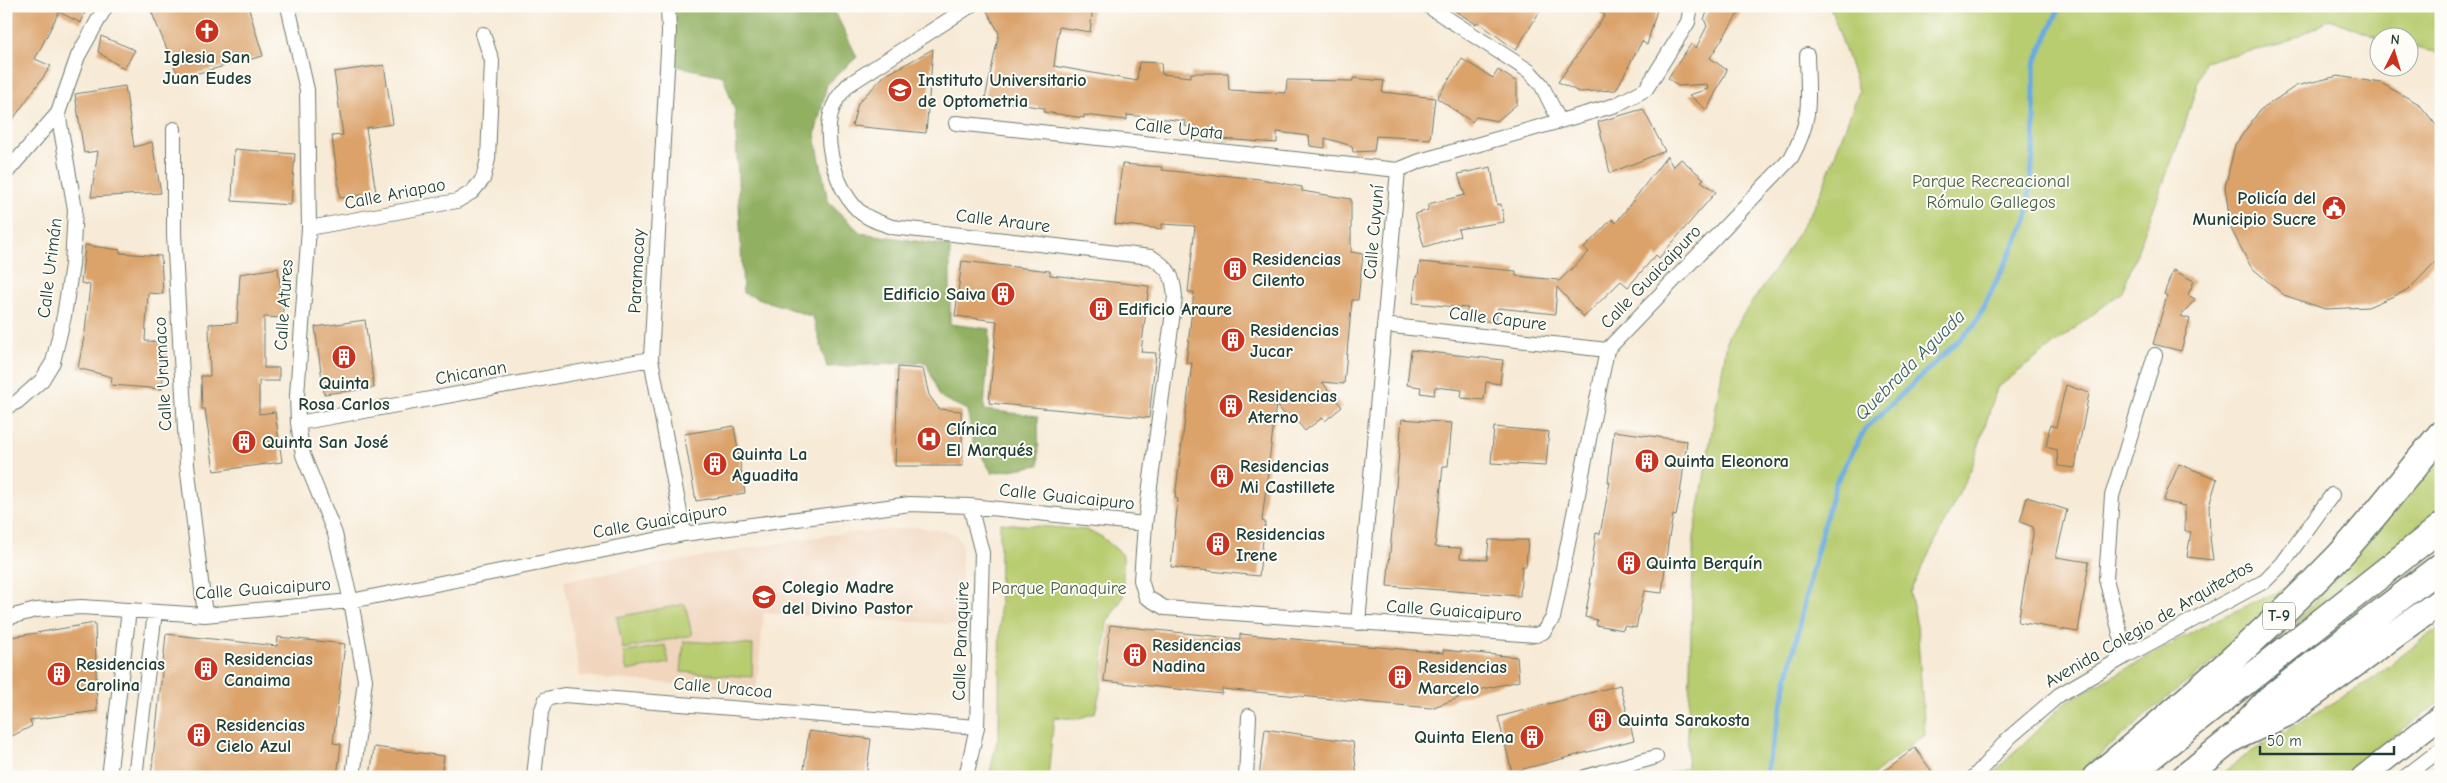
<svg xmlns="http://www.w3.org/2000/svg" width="2447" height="783" font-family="'Comic Neue',sans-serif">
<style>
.built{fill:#f1d5bd}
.green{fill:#b8cc70;stroke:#6c8452}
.forest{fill:#92b062;stroke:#58764b}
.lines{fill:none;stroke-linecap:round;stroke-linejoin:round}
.stream{stroke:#6babde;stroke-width:5.5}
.building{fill:#dba26b}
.street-casing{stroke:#6b7a6d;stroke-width:16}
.primary-casing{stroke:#6b7a6d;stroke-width:25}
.highway-casing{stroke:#6b7a6d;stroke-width:29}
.street{stroke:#fff;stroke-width:14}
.primary{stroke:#fff;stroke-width:22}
.highway{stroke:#fff;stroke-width:26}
.labels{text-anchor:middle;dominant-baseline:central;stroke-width:4;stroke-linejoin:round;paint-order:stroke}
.shield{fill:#fdfcf7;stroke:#62766e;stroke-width:1}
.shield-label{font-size:16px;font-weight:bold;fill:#1f3d34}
.poi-label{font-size:18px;font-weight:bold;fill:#1f3d34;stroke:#fdfcf7;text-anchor:start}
.street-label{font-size:18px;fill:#1f3d34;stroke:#fdfcf7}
.park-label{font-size:18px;fill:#456143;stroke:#fdfcf7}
.water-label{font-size:19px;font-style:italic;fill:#365e67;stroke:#fdfcf7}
</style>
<rect width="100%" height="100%" fill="#fdfcf7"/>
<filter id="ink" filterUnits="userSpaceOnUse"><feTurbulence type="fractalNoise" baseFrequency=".02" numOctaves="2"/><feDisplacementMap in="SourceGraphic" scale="10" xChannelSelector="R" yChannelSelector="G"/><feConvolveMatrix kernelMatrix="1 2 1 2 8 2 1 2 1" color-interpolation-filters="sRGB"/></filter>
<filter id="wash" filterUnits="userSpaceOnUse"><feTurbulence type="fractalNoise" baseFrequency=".0096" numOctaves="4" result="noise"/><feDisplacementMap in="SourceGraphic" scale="20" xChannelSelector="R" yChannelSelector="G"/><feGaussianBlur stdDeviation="1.12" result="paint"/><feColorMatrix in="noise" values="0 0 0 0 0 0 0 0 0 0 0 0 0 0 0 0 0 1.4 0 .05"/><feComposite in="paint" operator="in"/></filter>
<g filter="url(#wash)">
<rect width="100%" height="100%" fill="#f7ead6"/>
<!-- built -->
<path class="built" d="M919,527l35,6 8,10v82l-198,-12 -8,78 -176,-15 -16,-95 263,-46z"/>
<!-- green -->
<path class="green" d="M1830,6h611v47l-31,-6v-9h-31l-49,-19 -50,26 -76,16 -20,67 -62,164 -125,96 -25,79 -62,125 7,34 8,109 -55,42h-214l31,-9 7,-231 34,-201 54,-77 36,-59 41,-109z
M2441,456v59l-153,116z
M1000,523l86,7 16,7 21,18v42l-16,25 -6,65 -6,26 -18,6 -23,-2 -6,60h-59l10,-44z
M2289,587l-33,37 -40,36 -57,44 -85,73h-85l77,-75 147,-81z
M685,604l7,31 -69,14 -6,-32z
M2441,625v76l-102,76h-122l34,-25 117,-70z
M684,641l69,4 -1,32 -71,-5z
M665,645l4,18 -42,8 -4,-18z"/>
<!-- forest -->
<path class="forest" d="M667,6h165l25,51 -30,27 -12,51 13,67 33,31 89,13v78l40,5 -6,81 54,6 1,49 -47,8 -19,-31 -6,-32 -27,-13 -14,-35 -99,5 -14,-50 -70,-24 -8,-182 -12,-35 -46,-10z"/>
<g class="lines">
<!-- stream -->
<path class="stream" d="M1765,777l50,-219 20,-74 30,-55 109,-103 53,-106 7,-76v-78l26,-60"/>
</g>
<g id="blocks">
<!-- building -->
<path class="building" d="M11,6h76l-6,17 -22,-11 -24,47 16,7 -45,63v-114z
M149,6h99l15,50 -84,22z
M995,6h98l-3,26 -31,-5 -5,39 83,15 2,-19 22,1 1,11 29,3v-4h37l1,17 57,3 1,-13 66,1v-3l31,3 -2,11 53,6 -5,41 -54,-3 -2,15 -21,1 -1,-6 -27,-8v10l-15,-2 -1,-10 -32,-4v11l-70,-5 -1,-7 -21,-5 1,-5 -59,-6v5l-43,-5v3l-40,-6v-4l-59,-9 14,-66 -12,-22z
M1447,6h96l-27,44 -38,-28 -2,2z
M1590,6h68l-11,39 -5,-4 -26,49 -37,2 -21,-10 47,-67z
M1710,6h33l-33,52 17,12 -20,40 -18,-15 19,-6 -1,-5 -29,2 -10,-8 23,-34 5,4 11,-22 -3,-7z
M101,36l34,14 -11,19 -26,-17z
M933,49l-7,84 -74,-7 6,-23 26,-27z
M1462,59l31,19 5,-8 19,12v22l-20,17 -21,-4 -4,5 -35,-24z
M384,65l9,59 -27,4 10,65 -36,5 -8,-62 11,-1 -9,-63z
M2338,76l43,7 38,21 22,27v125l-33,34 -40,17 -43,2 -41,-14 -33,-28 -20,-38 -6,-42 10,-42 25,-35 36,-24z
M125,86l9,61 18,-5 9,51 -70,4 7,-46 -14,2 -9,-59z
M1643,109l22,42 -55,22 -12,-51z
M234,149l61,5 -4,51 -59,-4z
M1667,156l6,11 8,-8 23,20 -3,2 15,11 -57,66 -3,-3 -28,32 -7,-6 -37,36 -27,-30 -2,27 -57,-6 -2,14 -29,-3 1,-11 -55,-5 3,-27h2l2,-14 96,9v5l42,4v2l31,-30 -5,-4 28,-29 4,4z
M1122,164l40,3v3l57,6 1,-1 40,4 42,8v4l49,8v53l12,2 -5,46h-6l-8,84 -22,-2 20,25 -17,14 -3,-3 -17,13 -10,-12 -4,3 -15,-18 -14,117 3,1 -6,54 -88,-9 7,-68 -3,-1 17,-135h-6l8,-71h-6l7,-66 -33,-2v5l-47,-5z
M1491,167l6,38 4,-1 3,18 -46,7 2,7 -36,11 -9,-33 13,-4v-6l37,-9 -7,-21z
M85,245l35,5v3l41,3 2,38 -15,-1 -3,48 21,1 -4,47 -51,-4 1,-8 -34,-9 7,-36 5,-47 -9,-2z
M962,261l88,10v4l99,11 -8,66 15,1 -7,65 -160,-15 8,-82 -42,-5z
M278,268l6,50 -20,-1v51h15v13h-20v33l16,-2 7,50 -68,9 -9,-62h-3l-1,-33h9l-1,-52 28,-1 3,-49z
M2173,270l21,11 -6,14 7,4 -14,17 9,3 -9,32 -28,-7 14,-48 -3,-2z
M365,320l9,68 -50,6 -9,-67z
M1411,350l92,10 -3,24 -14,-2 -2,18 -23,-2 1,-8 -27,-3 -1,8 -14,-2 1,-6 -14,-2z
M898,367l25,2 6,26 10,14 22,2 2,55h-68z
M2066,385l23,8 -14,75 -17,-2 -1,-16 -11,-3 4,-22 6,2z
M1402,419l50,4 -4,43h-5l-8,81 26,1 -1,10 27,2 2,-20h39l-2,26h-4l-2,30 -133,-10z
M734,426l11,67 -49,8 -12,-67z
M1494,427l55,5 -3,34 -55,-3z
M1614,431l73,10 -7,54 -4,21 -3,-1 -5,28 -6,50 -18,-2 -8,37 -12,-2 -1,4 -27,-5 1,-5 -12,-3 6,-33h-2l7,-51 4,1 10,-52h-2z
M2179,464l38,15 -8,27 1,31 3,23 -26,-3 4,-25 -6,-1v-25l-22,-5z
M2027,497l40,13 -11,47 33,5 -11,70 -60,-10 15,-87v-8l-13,-5z
M95,623l2,88 -67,9 2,6 -26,13v-101z
M1110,625l130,14v-5l203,19v-3l74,7 2,24 -36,8 -52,19 -209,-19v5l-118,-13z
M166,634l111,12 1,-9 67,7 -12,99 8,1 -4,33h-186z
M1620,685l14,55 -122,32 -14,-55z
M1265,729l88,13 4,35h-98z
M809,731l62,8 -5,38h-63z
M374,747l70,9 -3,21h-71z
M1915,748l21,29h-60z"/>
</g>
</g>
<g filter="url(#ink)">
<use href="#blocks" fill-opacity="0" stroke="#6b7a6d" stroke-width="1"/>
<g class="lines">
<defs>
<path id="street" d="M288,6l19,84 2,138 -12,167 1,28 5,32 32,79 16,67 14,79 -12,97
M668,6l1,26 -18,327 33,175
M970,6l-122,79c-4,5 -9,10 -12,16 -17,29 -2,86 22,109 9,9 23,13 34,17l259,30c19,12 22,18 24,40l-30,227
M1428,6l101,65 12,13 18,36
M956,123l442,47 22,-9 196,-56 30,-16 42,-67 3,-16
M174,129v105l13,230 18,151
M6,173l52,-60 20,-57 28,-50
M309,228l148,-27 15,-9 11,-13 5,-20 4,-98 -9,-27
M1384,325l223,25
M6,407l11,-5 25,-22 11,-18 11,-46 8,-51 3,-56 -17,-96
M298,423l353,-64
M6,618l30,-8 45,-3 124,8 146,-14 333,-67 226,-30 60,2 175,18 -4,56 5,17 19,11 371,27 7,-3 10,-14 54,-268 184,-192c22,-40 17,-59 16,-103
M1358,623l40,-453
M2126,656l-20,-77 6,-83 43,-141
M109,777l20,-167
M135,777l20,-165
M534,777l7,-65 5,-13 18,-4 413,32
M966,777l11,-50 5,-174 -12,-47
M1246,777l3,-61
M1585,777l71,-20
M1974,777l36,-40 49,-42 67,-39 139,-75 17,-17 50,-69
M2405,777l36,-28"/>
<path id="primary" d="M2363,777l78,-61"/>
<path id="highway" d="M2241,729l28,-30 172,-133
M2096,777c84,-70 167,-142 243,-221 36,-39 68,-82 102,-122
M2125,777l316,-250
M2185,777l48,-39 54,-25 154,-112"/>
</defs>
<!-- street casing -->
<use href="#street" class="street-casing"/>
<!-- primary casing -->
<use href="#primary" class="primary-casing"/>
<!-- highway casing -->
<use href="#highway" class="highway-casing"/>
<!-- street -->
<use href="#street" class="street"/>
<!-- primary -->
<use href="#primary" class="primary"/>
<!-- highway -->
<use href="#highway" class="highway"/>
</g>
</g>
<!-- icons -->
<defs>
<symbol id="church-disc" viewBox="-11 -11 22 22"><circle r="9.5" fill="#c8321e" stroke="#fdfcf7"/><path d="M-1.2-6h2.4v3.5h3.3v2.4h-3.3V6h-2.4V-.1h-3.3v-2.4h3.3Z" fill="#fff"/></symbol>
<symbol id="university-disc" viewBox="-11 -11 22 22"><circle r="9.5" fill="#c8321e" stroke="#fdfcf7"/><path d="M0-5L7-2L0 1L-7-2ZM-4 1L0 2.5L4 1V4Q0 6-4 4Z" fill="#fff"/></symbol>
<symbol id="civic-disc" viewBox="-11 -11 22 22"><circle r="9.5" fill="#c8321e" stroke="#fdfcf7"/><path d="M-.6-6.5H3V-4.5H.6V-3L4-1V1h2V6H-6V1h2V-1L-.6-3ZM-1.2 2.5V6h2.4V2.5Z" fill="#fff"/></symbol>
<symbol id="building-disc" viewBox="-11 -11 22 22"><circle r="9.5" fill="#c8321e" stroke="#fdfcf7"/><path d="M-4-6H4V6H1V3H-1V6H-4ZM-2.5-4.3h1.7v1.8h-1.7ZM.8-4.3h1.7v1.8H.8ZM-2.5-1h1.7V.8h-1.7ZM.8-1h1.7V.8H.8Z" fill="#fff"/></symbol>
<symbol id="hospital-disc" viewBox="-11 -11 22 22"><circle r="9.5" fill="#c8321e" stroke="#fdfcf7"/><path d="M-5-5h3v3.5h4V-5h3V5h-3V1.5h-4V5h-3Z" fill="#fff"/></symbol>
<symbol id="school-disc" viewBox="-11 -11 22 22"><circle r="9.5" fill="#c8321e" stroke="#fdfcf7"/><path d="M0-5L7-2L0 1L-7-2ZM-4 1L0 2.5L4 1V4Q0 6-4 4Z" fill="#fff"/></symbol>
</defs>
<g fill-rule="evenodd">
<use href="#church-disc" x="193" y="17" width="28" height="28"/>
<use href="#university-disc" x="886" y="76" width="28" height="28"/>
<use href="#civic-disc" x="2320" y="194" width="28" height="28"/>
<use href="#building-disc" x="1221" y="255" width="28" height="28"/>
<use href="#building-disc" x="989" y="280" width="28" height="28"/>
<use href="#building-disc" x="1087" y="295" width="28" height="28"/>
<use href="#building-disc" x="1219" y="326" width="28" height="28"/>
<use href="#building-disc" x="330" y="343" width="28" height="28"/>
<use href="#building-disc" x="1217" y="392" width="28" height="28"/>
<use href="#hospital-disc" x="915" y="425" width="28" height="28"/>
<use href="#building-disc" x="230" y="428" width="28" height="28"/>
<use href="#building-disc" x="1633" y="447" width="28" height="28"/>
<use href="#building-disc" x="701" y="450" width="28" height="28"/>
<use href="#building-disc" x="1208" y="462" width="28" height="28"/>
<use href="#building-disc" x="1204" y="530" width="28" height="28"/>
<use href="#building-disc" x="1615" y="549" width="28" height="28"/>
<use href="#school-disc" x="750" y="583" width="28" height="28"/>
<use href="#building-disc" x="1121" y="641" width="28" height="28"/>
<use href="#building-disc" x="192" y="655" width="28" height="28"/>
<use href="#building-disc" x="45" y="660" width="28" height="28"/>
<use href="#building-disc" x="1386" y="663" width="28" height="28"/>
<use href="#building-disc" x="1586" y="706" width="28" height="28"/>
<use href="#building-disc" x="185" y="721" width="28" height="28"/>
<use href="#building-disc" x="1518" y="723" width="28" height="28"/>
</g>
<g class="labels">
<!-- shield labels -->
<rect class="shield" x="2263" y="602.5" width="32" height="27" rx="4"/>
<g class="shield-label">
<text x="2279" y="616">T-9</text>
</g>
<!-- poi labels -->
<g class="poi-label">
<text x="207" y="57" text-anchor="middle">Iglesia San<tspan x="207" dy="21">Juan Eudes</tspan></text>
<text x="918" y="80">Instituto Universitario<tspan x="918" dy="21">de Optometria</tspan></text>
<text x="2316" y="198" text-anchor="end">Policía del<tspan x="2316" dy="21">Municipio Sucre</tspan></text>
<text x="1252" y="259">Residencias<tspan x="1252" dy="21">Cilento</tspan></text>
<text x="986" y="294" text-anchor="end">Edificio Saiva</text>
<text x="1118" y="309">Edificio Araure</text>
<text x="1250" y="330">Residencias<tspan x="1250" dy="21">Jucar</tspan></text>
<text x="344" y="383" text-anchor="middle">Quinta<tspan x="344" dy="21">Rosa Carlos</tspan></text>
<text x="1248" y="396">Residencias<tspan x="1248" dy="21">Aterno</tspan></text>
<text x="946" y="429">Clínica<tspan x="946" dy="21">El Marqués</tspan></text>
<text x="262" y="442">Quinta San José</text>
<text x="732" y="454">Quinta La<tspan x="732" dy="21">Aguadita</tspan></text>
<text x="1664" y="461">Quinta Eleonora</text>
<text x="1240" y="466">Residencias<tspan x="1240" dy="21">Mi Castillete</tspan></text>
<text x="1236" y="534">Residencias<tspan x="1236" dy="21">Irene</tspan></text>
<text x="1646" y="563">Quinta Berquín</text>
<text x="782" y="587">Colegio Madre<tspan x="782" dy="21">del Divino Pastor</tspan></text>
<text x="1152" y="645">Residencias<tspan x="1152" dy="21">Nadina</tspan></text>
<text x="224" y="659">Residencias<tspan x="224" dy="21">Canaima</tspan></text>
<text x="76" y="664">Residencias<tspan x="76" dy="21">Carolina</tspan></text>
<text x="1418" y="667">Residencias<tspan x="1418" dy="21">Marcelo</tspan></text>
<text x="1618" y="720">Quinta Sarakosta</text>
<text x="216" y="725">Residencias<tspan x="216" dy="21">Cielo Azul</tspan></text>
<text x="1514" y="737" text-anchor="end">Quinta Elena</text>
</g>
<!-- street labels -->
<g class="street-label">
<text transform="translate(1179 129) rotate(6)">Calle Upata</text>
<text transform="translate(395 194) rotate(-11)">Calle Ariapao</text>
<text transform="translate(1003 221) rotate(7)">Calle Araure</text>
<text transform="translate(1374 232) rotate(-85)">Calle Cuyuní</text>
<text transform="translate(50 268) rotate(-83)">Calle Urimán</text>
<text transform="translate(637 271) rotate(-87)">Paramacay</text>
<text transform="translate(1651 277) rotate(-46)">Calle Guaicaipuro</text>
<text transform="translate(284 305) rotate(-86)">Calle Atures</text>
<text transform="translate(1498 319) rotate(7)">Calle Capure</text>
<text transform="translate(471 373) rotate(-10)">Chicanan</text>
<text transform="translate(163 374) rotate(-93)">Calle Urumaco</text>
<text transform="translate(1067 497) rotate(6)">Calle Guaicaipuro</text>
<text transform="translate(660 521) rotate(-10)">Calle Guaicaipuro</text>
<text transform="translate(263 589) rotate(-4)">Calle Guaicaipuro</text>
<text transform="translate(1454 611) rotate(4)">Calle Guaicaipuro</text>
<text transform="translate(2149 624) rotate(-30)">Avenida Colegio de Arquitectos</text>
<text transform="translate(961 641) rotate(-88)">Calle Panaquire</text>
<text transform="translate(723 688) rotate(5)">Calle Uracoa</text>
</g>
<!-- park labels -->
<g class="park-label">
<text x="1991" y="181">Parque Recreacional<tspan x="1991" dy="21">Rómulo Gallegos</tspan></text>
<text x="1059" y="588">Parque Panaquire</text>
</g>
<!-- water labels -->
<g class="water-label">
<text transform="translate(1910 365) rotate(-45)">Quebrada Aguada</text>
</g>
</g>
<!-- margin -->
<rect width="2447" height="783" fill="none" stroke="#fdfcf7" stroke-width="25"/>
<!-- north arrow -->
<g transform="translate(2394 52) rotate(5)"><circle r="24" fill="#fdfcf7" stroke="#a4b0a9"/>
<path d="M0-4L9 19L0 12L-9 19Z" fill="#c8321e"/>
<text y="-8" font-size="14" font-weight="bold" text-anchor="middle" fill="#1f3d34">N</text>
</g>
<!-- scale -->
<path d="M2260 746v8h134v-8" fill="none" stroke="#1f3d34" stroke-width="2.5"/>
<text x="2267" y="746" font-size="15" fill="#1f3d34" stroke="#fdfcf7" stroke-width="4" paint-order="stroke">50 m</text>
</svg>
